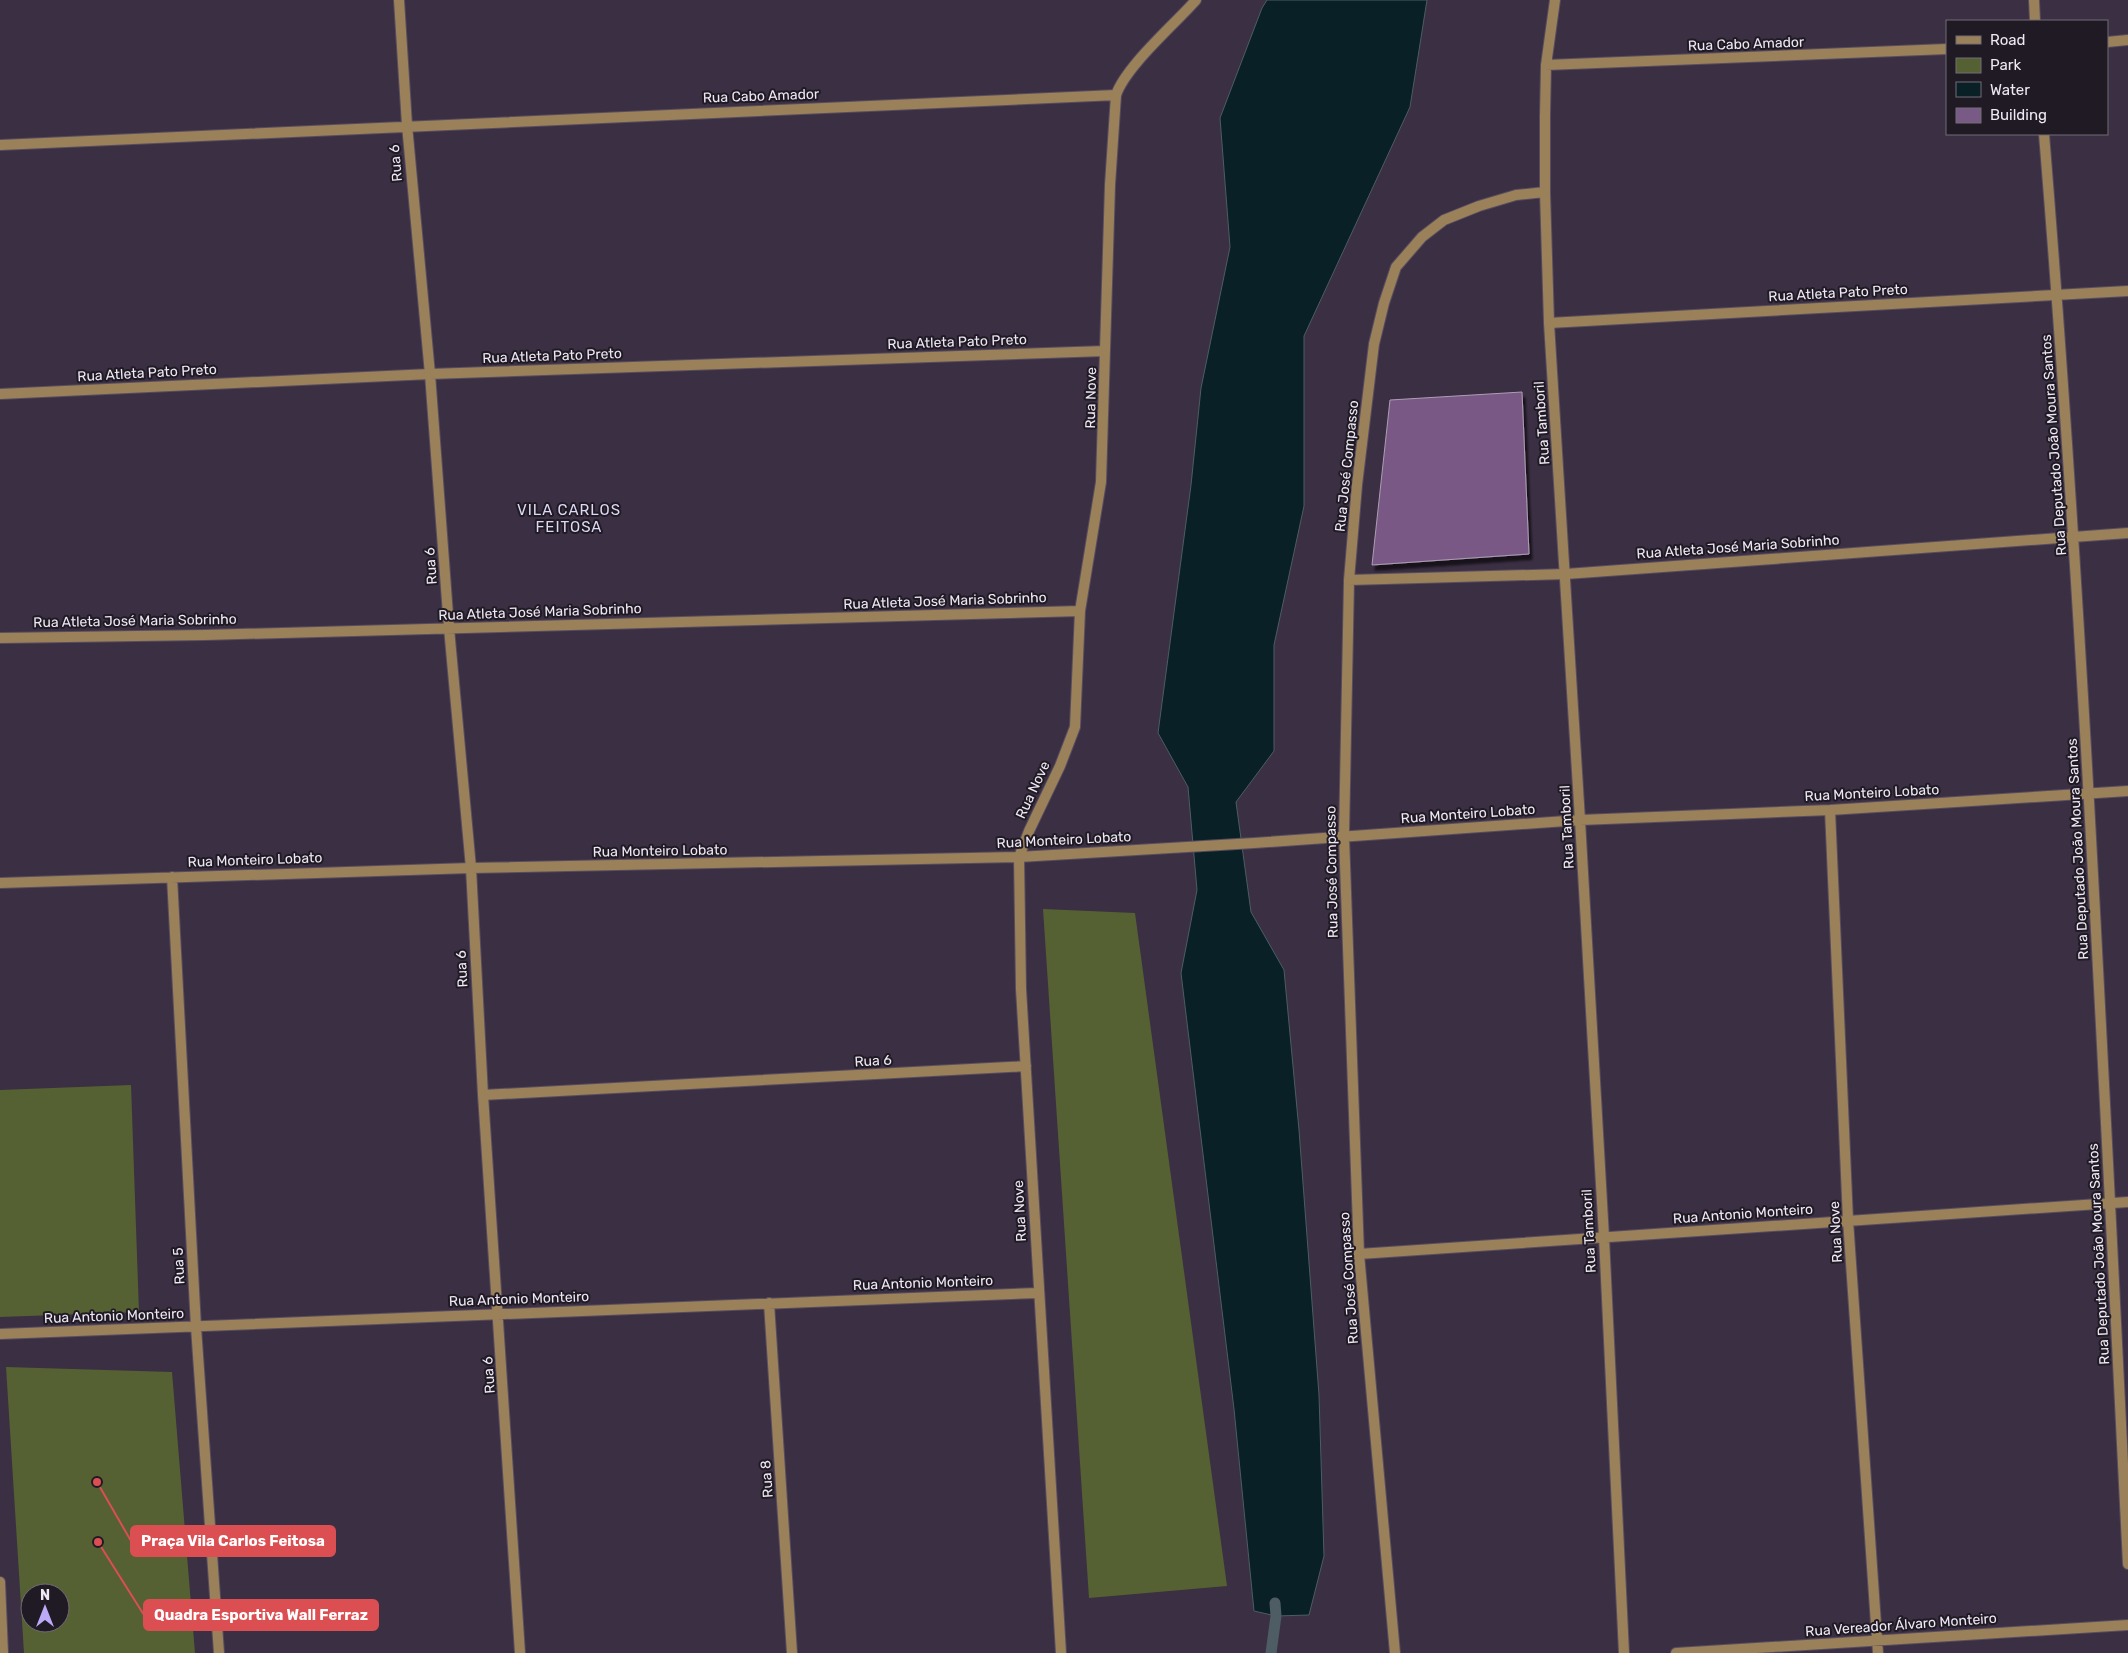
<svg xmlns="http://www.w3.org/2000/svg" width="2128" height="1653" font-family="Rubik,sans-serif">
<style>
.green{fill:#556132;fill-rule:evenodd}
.water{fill:#092126;stroke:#4e5c64}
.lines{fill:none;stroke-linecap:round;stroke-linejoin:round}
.stream{stroke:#4e5c64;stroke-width:11}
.building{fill:#795986;stroke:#ae9db4;filter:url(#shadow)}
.minor-casing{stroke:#584c5f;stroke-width:12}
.tertiary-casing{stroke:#584c5f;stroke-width:12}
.minor{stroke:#9a815a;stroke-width:10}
.tertiary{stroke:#9a815a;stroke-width:10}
.labels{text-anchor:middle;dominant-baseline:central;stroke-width:4;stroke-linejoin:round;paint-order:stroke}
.street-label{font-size:14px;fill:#eee7f4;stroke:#1f1a23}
.neighbourhood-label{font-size:15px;letter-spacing:1px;fill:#ddd8f5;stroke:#1f1a23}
.leader{fill:none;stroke:#db4e51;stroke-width:2}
.callout-dot{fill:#db4e51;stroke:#1f1a23;stroke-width:2}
.callout{fill:#db4e51;stroke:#db4e51;stroke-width:2}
.callout-label{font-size:15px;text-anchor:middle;font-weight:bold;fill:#fff}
</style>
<defs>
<filter id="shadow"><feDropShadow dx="3" dy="5.5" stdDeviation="1" flood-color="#0009"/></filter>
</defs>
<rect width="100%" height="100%" fill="#3b2f43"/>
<!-- green -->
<path class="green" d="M1043,909l92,4 92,673 -138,12z
M131,1085l8,227 -139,5v-227z
M6,1367l166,5 23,281h-171zM30,1593h30v30h-30z"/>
<!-- water -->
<path class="water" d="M1267,0h160l-17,107 -106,229v170l-30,139v106l-38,51 15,110 33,58 15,160 20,265 5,161 -15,59 -33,1 -22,-5 -20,-202 -53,-436 16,-83 -9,-103 -30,-54 33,-248 10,-97 29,-141 -10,-129 42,-110z"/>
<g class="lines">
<!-- stream -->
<path class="stream" d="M1271,1653l5,-37 -1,-13"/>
</g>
<!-- building -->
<path class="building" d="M1522,392l7,162 -157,11 18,-165z"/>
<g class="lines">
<defs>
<path id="minor" d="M399,0l8,125 23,249 19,254 22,240 12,227 37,558
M1555,0l-9,65 -1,51v76l4,131 31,497 24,417 20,416
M2034,0l1,21
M2107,42l21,-2
M1546,65l401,-16
M2044,134c39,476 60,953 84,1430
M0,145l1116,-50
M1549,323l579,-32
M0,394l430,-20 675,-23
M1349,580l217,-6 562,-41
M0,638l205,-3 875,-24
M1830,810l18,410 30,433
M172,877l24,450 23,326
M0,883l471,-15 548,-11 235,-14 326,-23 250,-10 298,-19
M483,1095l543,-29
M1359,1254l769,-52
M769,1303l23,350
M0,1334l1038,-41
M1061,1653l-40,-664 -2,-132 10,-26 31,-65 15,-39 5,-116 21,-129 9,-297 6,-90c10,-29 58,-70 80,-95
M1395,1653l-36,-399 -15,-418 5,-256 8,-95 17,-141 10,-41 12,-36 26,-30 22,-17 35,-14 37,-11 29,-3
M1676,1653l452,-28"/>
<path id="tertiary" d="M0,1582l3,71"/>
</defs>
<!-- minor casing -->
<use href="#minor" class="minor-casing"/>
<!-- tertiary casing -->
<use href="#tertiary" class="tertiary-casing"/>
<!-- minor -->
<use href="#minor" class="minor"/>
<!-- tertiary -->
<use href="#tertiary" class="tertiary"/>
</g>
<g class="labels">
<!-- street labels -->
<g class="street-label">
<text transform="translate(1746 44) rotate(-2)">Rua Cabo Amador</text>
<text transform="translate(761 96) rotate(-2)">Rua Cabo Amador</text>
<text transform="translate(396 163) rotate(-95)">Rua 6</text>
<text transform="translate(1838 293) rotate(-3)">Rua Atleta Pato Preto</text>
<text transform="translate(957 342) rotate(-2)">Rua Atleta Pato Preto</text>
<text transform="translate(552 356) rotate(-2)">Rua Atleta Pato Preto</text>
<text transform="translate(147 373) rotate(-3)">Rua Atleta Pato Preto</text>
<text transform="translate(1091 398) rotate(-89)">Rua Nove</text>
<text transform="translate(1542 423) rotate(-94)">Rua Tamboril</text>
<text transform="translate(2054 445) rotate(-94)">Rua Deputado João Moura Santos</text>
<text transform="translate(1347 466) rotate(-84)">Rua José Compasso</text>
<text transform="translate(1738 547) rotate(-4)">Rua Atleta José Maria Sobrinho</text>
<text transform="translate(431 566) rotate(-94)">Rua 6</text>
<text transform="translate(945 601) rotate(-2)">Rua Atleta José Maria Sobrinho</text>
<text transform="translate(540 612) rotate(-2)">Rua Atleta José Maria Sobrinho</text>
<text transform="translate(135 621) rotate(-1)">Rua Atleta José Maria Sobrinho</text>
<text transform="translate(1033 790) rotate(-65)">Rua Nove</text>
<text transform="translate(1872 793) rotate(-3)">Rua Monteiro Lobato</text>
<text transform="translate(1468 814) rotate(-4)">Rua Monteiro Lobato</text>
<text transform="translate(1567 827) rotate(-93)">Rua Tamboril</text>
<text transform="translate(1064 840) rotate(-3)">Rua Monteiro Lobato</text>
<text transform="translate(2078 849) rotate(-93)">Rua Deputado João Moura Santos</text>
<text transform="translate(660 851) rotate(-1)">Rua Monteiro Lobato</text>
<text transform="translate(255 860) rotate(-2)">Rua Monteiro Lobato</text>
<text transform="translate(1332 872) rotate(-91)">Rua José Compasso</text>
<text transform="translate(462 969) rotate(-93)">Rua 6</text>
<text transform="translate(873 1061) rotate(-3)">Rua 6</text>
<text transform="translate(1020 1211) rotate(-93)">Rua Nove</text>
<text transform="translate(1743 1214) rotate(-4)">Rua Antonio Monteiro</text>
<text transform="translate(1589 1231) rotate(-93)">Rua Tamboril</text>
<text transform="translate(1836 1232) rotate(-93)">Rua Nove</text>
<text transform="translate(2099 1254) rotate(-93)">Rua Deputado João Moura Santos</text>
<text transform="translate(179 1266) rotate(-93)">Rua 5</text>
<text transform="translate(1349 1278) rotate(-94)">Rua José Compasso</text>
<text transform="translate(923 1283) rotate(-2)">Rua Antonio Monteiro</text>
<text transform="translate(519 1299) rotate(-2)">Rua Antonio Monteiro</text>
<text transform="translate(114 1316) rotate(-2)">Rua Antonio Monteiro</text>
<text transform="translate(489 1375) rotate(-94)">Rua 6</text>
<text transform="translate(767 1479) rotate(-94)">Rua 8</text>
<text transform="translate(1901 1625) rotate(-4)">Rua Vereador Álvaro Monteiro</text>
</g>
<!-- neighbourhood labels -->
<g class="neighbourhood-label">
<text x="569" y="510">VILA CARLOS<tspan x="569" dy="17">FEITOSA</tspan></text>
</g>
</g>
<!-- callouts -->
<path class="leader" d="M97 1482L131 1541M98 1542L144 1615"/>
<g class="callout-dot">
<circle cx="97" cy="1482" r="5"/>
<circle cx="98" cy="1542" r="5"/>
</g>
<g class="callout">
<rect x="131" y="1526" width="204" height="30" rx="5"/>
<rect x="144" y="1600" width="234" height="30" rx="5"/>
</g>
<g class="callout-label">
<text x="233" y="1546">Praça Vila Carlos Feitosa</text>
<text x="261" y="1620">Quadra Esportiva Wall Ferraz</text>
</g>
<!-- legend -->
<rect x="1946" y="20" width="162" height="115" fill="#1f1a23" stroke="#726c77"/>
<rect x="1956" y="36" width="25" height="8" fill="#9a815a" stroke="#726c77"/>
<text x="1990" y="45" font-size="15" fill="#eee7f4">Road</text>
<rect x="1956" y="58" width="25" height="15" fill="#556132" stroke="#726c77"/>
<text x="1990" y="70" font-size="15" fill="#eee7f4">Park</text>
<rect x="1956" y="82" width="25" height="15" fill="#092126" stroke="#726c77"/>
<text x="1990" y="95" font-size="15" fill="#eee7f4">Water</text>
<rect x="1956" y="108" width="25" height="15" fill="#795986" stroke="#726c77"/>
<text x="1990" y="120" font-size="15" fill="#eee7f4">Building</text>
<!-- north arrow -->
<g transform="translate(45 1608)"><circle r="24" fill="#1f1a23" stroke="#726c77"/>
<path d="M0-4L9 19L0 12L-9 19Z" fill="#bcaaf6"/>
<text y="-8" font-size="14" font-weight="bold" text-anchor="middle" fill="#eee7f4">N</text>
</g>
</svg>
